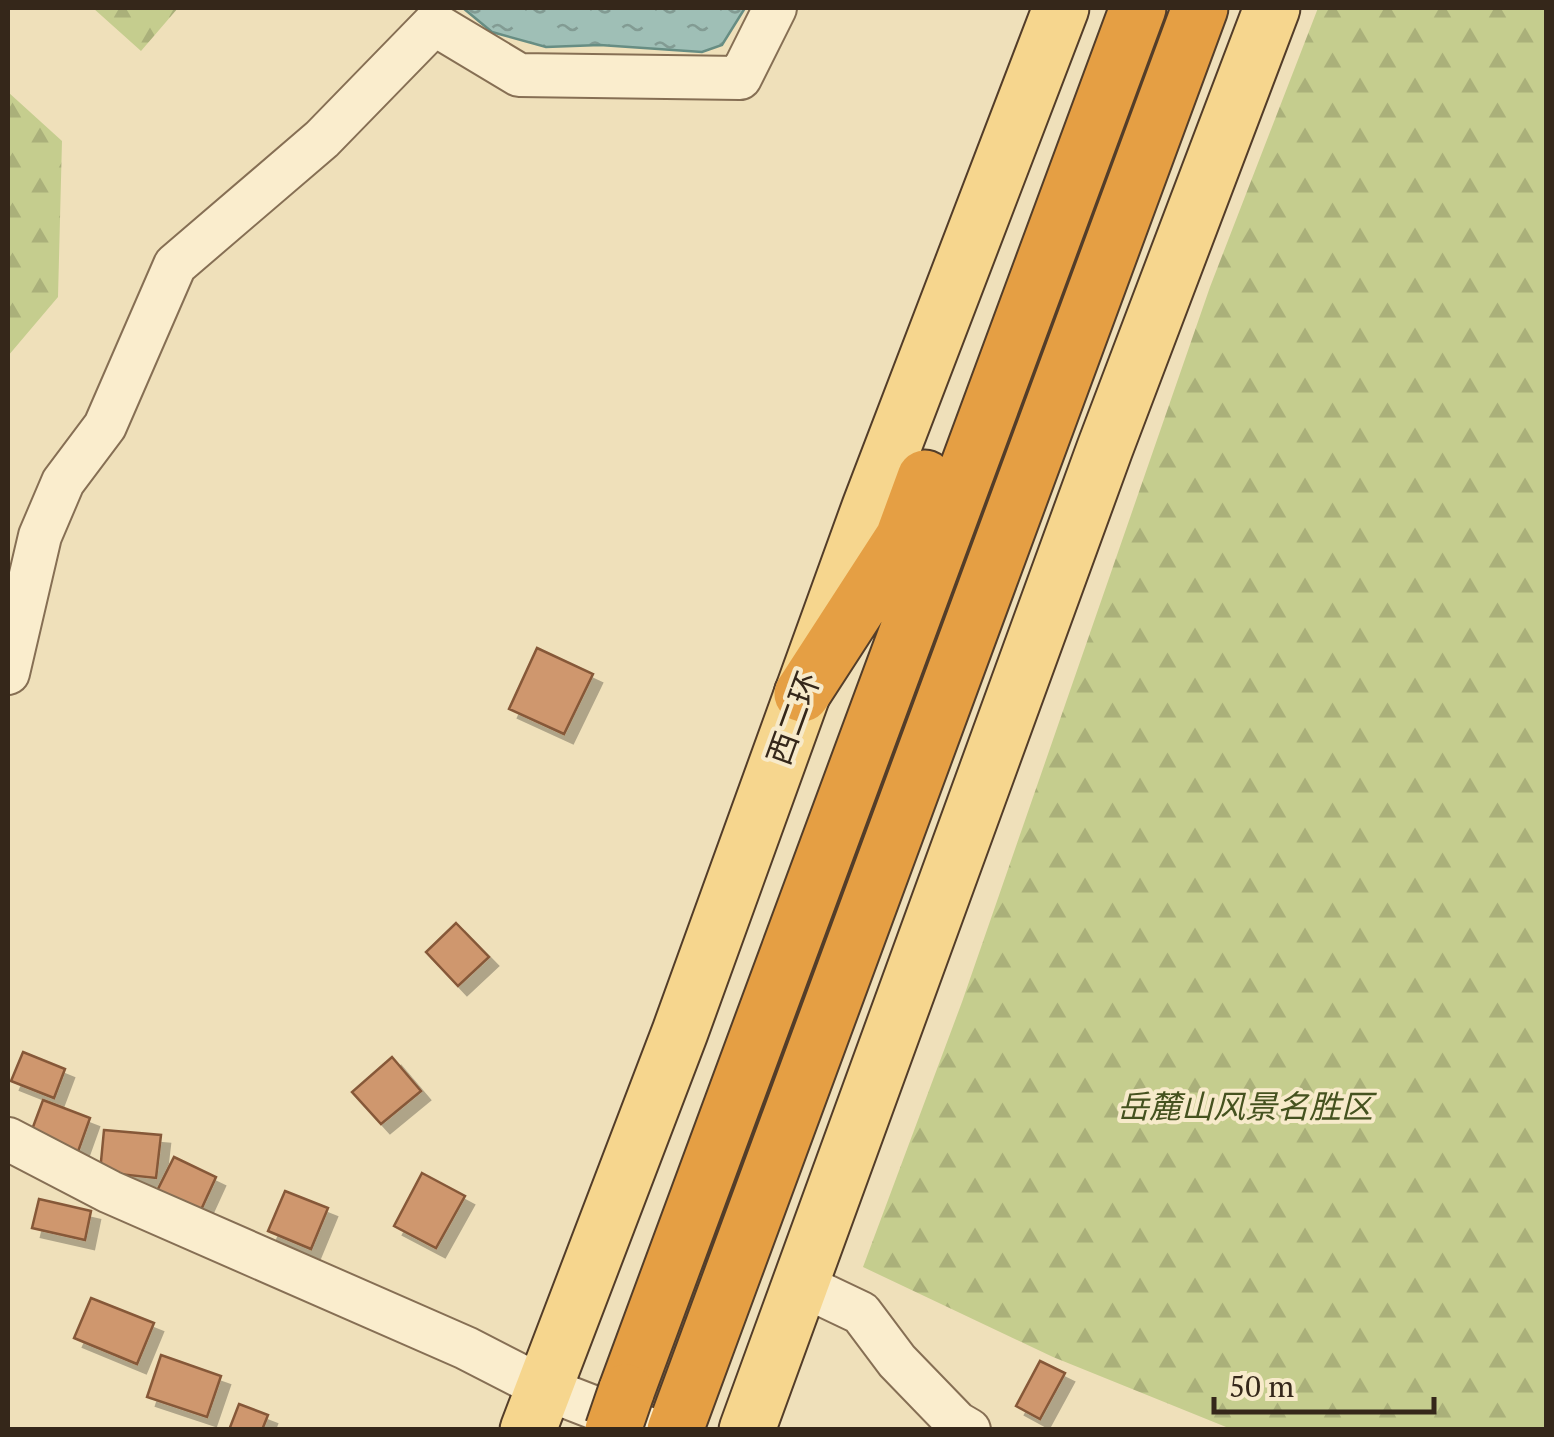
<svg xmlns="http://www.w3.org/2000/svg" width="1554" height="1437" font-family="'PT Serif','Noto Sans SC',serif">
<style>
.forest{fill:url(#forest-firs)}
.water{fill:url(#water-ripples);stroke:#678d83;stroke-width:2.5}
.building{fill:#cf976e;stroke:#865839;stroke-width:2.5;filter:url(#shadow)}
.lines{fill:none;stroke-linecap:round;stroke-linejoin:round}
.minor-casing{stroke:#866f54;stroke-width:46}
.major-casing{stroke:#533d29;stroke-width:59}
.highway-casing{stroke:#533d29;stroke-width:59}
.minor{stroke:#faedcd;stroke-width:42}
.major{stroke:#f6d68e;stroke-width:55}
.highway{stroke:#e59f44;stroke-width:55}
.highway-bridge-casing{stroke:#533d29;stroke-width:59;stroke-linecap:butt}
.highway-bridge{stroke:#e59f44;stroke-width:55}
.labels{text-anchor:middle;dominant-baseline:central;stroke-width:8;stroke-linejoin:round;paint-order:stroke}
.street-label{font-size:32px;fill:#35271a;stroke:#f7eaca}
.park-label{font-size:32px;font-style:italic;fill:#45521f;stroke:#f7eaca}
</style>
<defs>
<pattern id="forest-firs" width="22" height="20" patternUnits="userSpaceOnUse" patternTransform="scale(2.5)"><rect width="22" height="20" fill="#c5cd8e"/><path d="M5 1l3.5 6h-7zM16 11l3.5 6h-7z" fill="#aab07a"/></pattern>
<pattern id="water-ripples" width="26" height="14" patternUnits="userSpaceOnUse" patternTransform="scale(2.5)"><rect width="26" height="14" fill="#9fbfb6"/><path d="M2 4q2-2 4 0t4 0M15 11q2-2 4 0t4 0" fill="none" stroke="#829b93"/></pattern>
<filter id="shadow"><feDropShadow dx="9" dy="9" stdDeviation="0" flood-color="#0004"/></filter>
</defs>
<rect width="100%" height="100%" fill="#efe0ba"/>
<!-- forest -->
<path class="forest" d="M93,8h85l-37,43z
M1318,8h228v1421h-315l-178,-72 -190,-90 99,-265 248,-715z
M8,92l54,49 -4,156 -50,59z"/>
<!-- water -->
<path class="water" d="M463,8h282l-23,37 -20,7 -102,-7 -54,2 -54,-15z"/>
<!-- building -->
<path class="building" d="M537,648l56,26 -29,60 -55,-25z
M456,923l33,34 -31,29 -32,-34z
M23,1052l42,17 -11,29 -43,-17z
M392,1057l29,34 -40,33 -29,-32z
M43,1100l47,18 -15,42 -48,-17z
M104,1130l57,5 -5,43 -56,-6z
M174,1157l42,20 -16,35 -43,-21z
M422,1173l43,23 -29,52 -42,-22z
M285,1191l43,17 -17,41 -43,-18z
M39,1199l52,12 -6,29 -53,-12z
M91,1298l63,25 -17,41 -63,-26z
M161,1355l60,21 -14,41 -60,-20z
M1040,1361l25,12 -25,46 -24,-13z
M239,1404l29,11 -6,15h-33z"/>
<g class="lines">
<defs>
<path id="minor" d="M8,673l32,-137 23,-54 42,-56 70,-161 147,-126 112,-115 85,51 221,3 35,-70
M8,1139l102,53 356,156 78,40 108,42
M800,1284l61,29 36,48 60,62 12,7"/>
<path id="major" d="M528,1430l152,-398 190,-525 191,-499
M747,1430l358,-982 167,-440"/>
<path id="highway" d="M802,694l101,-156 22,-60
M626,1392l512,-1384
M675,1430l525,-1422"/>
</defs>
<!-- minor casing -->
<use href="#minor" class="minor-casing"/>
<!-- major casing -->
<use href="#major" class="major-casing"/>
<!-- highway casing -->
<use href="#highway" class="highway-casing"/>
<!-- minor -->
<use href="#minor" class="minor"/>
<!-- major -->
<use href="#major" class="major"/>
<!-- highway -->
<use href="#highway" class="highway"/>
<defs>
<path id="highway-bridge" d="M613,1430l13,-38"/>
</defs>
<!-- highway-bridge casing -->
<use href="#highway-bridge" class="highway-bridge-casing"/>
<!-- highway-bridge -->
<use href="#highway-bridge" class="highway-bridge"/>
</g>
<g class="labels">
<!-- street labels -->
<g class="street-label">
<text transform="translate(793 718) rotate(-70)">西二环</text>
</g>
<!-- park labels -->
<g class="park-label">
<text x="1245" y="1106">岳麓山风景名胜区</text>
</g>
</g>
<!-- border -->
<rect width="1554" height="1437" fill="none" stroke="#35271a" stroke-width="20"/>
<!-- scale -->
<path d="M1214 1397v15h220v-15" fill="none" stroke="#35271a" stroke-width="5"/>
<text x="1229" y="1397" font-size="30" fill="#35271a" stroke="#f7eaca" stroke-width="8" paint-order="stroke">50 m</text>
</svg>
